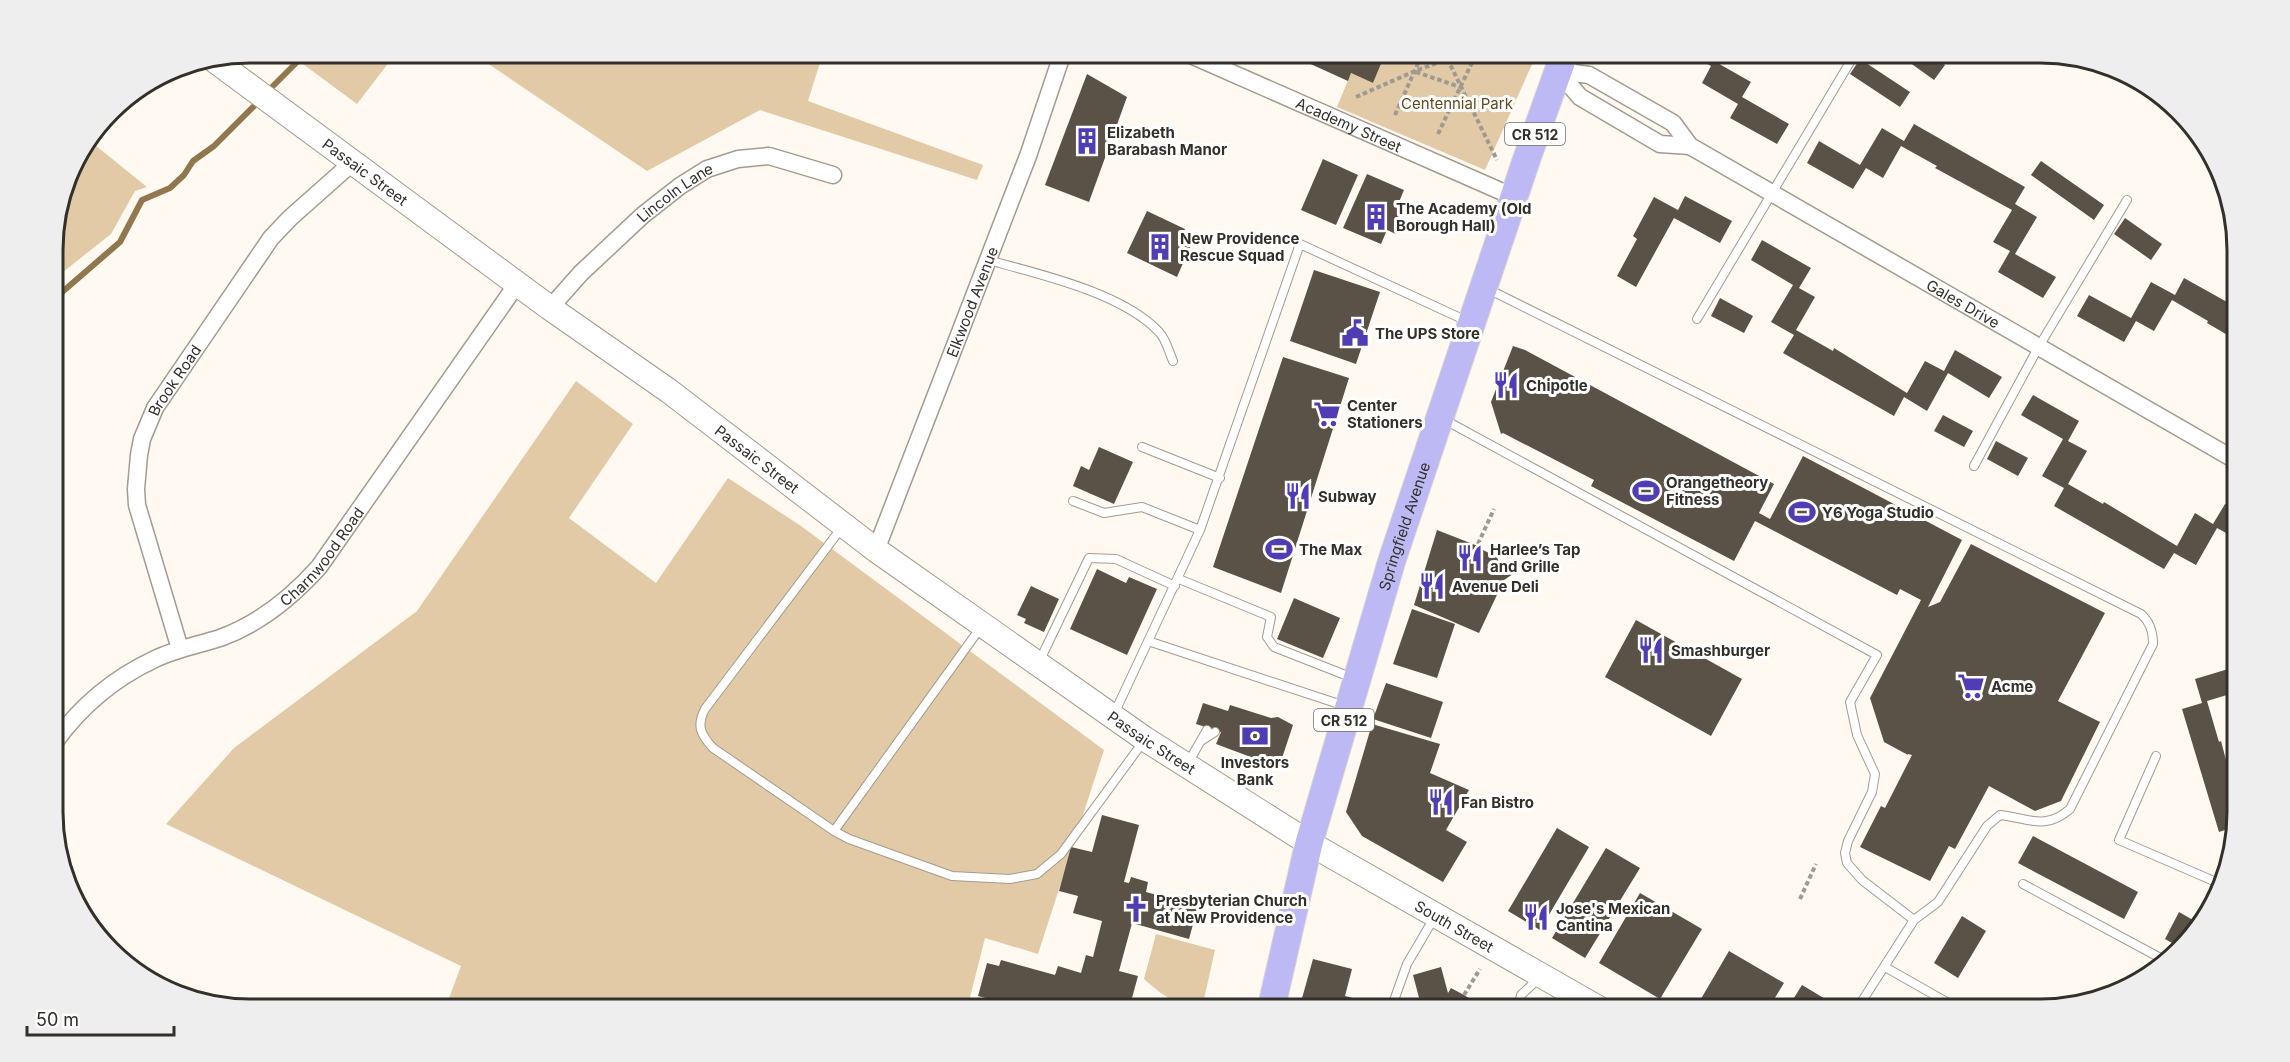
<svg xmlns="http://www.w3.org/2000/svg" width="2290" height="1062" font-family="Inter,sans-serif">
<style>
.green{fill:#e2caa6}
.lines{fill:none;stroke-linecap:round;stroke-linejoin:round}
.stream{stroke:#90774e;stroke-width:6}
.building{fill:#5a5247}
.lane-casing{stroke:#a49b8e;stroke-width:10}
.street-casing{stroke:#a49b8e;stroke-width:19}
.secondary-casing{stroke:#a49b8e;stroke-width:26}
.primary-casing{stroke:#d6d6d4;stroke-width:29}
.path{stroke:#9e9992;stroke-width:4;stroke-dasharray:4.5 3;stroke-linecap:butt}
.lane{stroke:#fff;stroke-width:8}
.street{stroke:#fff;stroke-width:16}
.secondary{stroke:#fff;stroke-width:24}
.primary{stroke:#bcb9f4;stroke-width:27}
.labels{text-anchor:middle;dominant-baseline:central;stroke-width:6;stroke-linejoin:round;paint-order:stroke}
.shield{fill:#fff;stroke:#706e6a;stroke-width:1.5}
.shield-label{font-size:14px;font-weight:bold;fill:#33302a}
.park-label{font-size:15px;fill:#62491e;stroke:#fff}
.street-label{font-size:15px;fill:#33302a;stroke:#fff}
.poi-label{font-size:15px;font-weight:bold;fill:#33302a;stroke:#fff;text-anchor:start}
.rim{fill:none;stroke:#33302a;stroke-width:3}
</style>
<rect width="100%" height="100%" fill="#fff9f1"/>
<!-- green -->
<path class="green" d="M288,53h108l-39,51z
M472,53h351l-15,48 175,64 -6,15 -217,-70 -113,61z
M1386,53h151l-52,117 -148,-63 14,-34 22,10z
M90,141l57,46 -12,4 -24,43 -58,46v-43l20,-75z
M576,381l57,43 -64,94 87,65 72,-105 73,48 303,224 -66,204 -53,-16 -18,71h-522l16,-43 -295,-142 68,-76 183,-137z
M1156,934l59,16 -13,58c-27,-4 -38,-11 -58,-29z"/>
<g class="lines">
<!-- stream -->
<path class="stream" d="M267,92l40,-40
M53,300l67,-58 22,-42 28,-12 14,-13 9,-14 21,-15 46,-46"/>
</g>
<!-- building -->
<path class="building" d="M1284,52h102l-13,31 -22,-10 -3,8z
M1693,52h26l-5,9 37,21 -9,15 47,27 -12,20 -47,-26 8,-14 -36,-21 9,-17 -19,-11z
M1895,52h32l18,13 -11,15z
M1860,59l50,33 -10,15 -50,-33z
M1087,74l40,23 -38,105 -44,-17z
M1914,124l111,63 -10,17 22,13 -22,37 41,23 -13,21 -45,-26 12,-21 -17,-9 19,-32 -77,-42 2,-2 -36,-20 -18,32 -17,-10 -13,21 -46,-26 12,-22 41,24 22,-37 22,13z
M1323,159l35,16 -22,50 -35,-15z
M2041,161l63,44 -10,15 -63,-45z
M1367,174l37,16 -5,12 9,4 -12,28 -9,-4 -6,14 -38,-16z
M1685,196l47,25 -12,22 -46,-25 -38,69 -19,-11 20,-37 -4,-3 21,-39 24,13z
M1147,211l38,18 -3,7 11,4 -16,37 -50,-24z
M2125,218l37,26 -11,16 -37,-26z
M1762,240l49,28 -12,20 16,9 -19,33 37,21 1,-3 73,45 18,-32 19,10 11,-21 47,27 -13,21 -41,-25 -21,38 -23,-14 -10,19 -111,-63 11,-18 -23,-13 22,-37 -42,-25z
M1314,270l66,22 -24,72 -66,-23z
M2184,278l52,29v33l-29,-17 1,-2 -36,-21 -18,31 -18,-10 -12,21 -47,-26 12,-21 42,23 20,-36 24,13z
M1720,298l33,18 -9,17 -33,-17z
M1513,346l12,4 249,134 -15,29 11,6 33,-63 159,84 -34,67 12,-5 31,-58 134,69 -47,88 42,21 -39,79 -26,10 -46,-25 -34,63 -6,-3 -19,35 -70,-34 21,-41 4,2 27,-53 -4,-1v1l-24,-13 -14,-44 51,-98 -21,-11 -3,6 -142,-74 -21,40 -143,-75 3,-6 -91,-47 -2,1 -10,-32z
M1283,357l66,21 -68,215 -68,-26z
M2033,395l46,26 -11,20 19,10 -19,33 35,20 1,-2 73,44 18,-33 18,11 12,-20 12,6v29l-20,-11 -21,37 -22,-12 -10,16 -110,-63 10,-18 -22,-12 21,-37 -42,-24z
M1943,415l30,16 -9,16 -30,-16z
M1996,441l32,17 -10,18 -31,-17z
M1099,447l34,15 -19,42 -41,-18 8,-20 8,4z
M1437,530l46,18v2l14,7 1,3 15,9v5l-9,6 -25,53 -65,-28z
M1097,569l29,14 3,-6 28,12 -30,66 -57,-26z
M1031,586l28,13 -15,33 -20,-9 2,-4 -9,-4z
M1294,598l46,20 -17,40 -46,-19z
M1412,609l43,15 -18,54 -44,-14z
M1636,620l106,59 -31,57 -106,-59z
M2235,667l2,25 -30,9 12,41 2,-1 16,61 -3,25 -15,5 -37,-123 20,-6 -7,-24z
M1386,683l57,19 -12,36 -58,-19z
M1203,703l25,8 2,-6 41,13 7,-1 15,8 -14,42 -17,-3 -6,-5 -40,-15 5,-12 -25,-8z
M1372,724l68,20 -10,29 39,17 -23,40 21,12 -24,40 -81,-46 -16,-24z
M1102,815l37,10 -15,57 5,1 2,-6 17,5 -2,10 52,14 -9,33 -57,-16 -13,48 19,5 -9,33 -138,-1 2,-8 -15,-4 9,-33 12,3 2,-6 54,15 3,-9 23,7 5,-18 7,2 9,-36 -29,-8 5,-17 -19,-5 12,-44 21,5z
M1557,828l32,19 -49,83 -32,-19z
M2033,836l105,56 -14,27 -106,-56z
M1606,848l34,20 -55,90 -33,-20z
M1640,893l62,36 -42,70 -61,-36z
M2179,912l21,12 -11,18 -8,6 -16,-9z
M1962,916l24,15 -28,47 -24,-15z
M1729,951l55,32 -16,26h-73z
M1313,959l39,10 -7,27 12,3 -3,10h-55z
M1441,967l7,26 3,-5 13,7 11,7 -3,5 25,-7 3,9h-78l-9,-34z
M1802,985l30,18 -4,6h-41z"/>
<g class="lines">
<defs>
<path id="lane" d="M988,260c51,14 135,33 171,72 7,7 10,20 14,29
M1488,289l653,325c9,8 12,17 12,30l-83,165c-25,22 -42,9 -70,6l-13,11 -49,76 -24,18
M1697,319l159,-267
M1443,419l434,236 -27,47 7,33 18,39 -3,18 -24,49 -3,12 2,10 15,17 52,40 -57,89
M1142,447l78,31
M1974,466l64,-118 89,-148
M1073,501l31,12 38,-6 58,23
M843,526l-138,183c-9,17 -4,26 8,39l121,83 15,8 103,37 58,3 27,-5 24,-20 82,-112
M1179,579l92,38 -4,20 7,10 79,31
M1148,641l197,65
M1039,662l50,-104 27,1 59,27
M1114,714l86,-184 100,-286 169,78
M1201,741l14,-9
M2156,756l-37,84 104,45
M1188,763l19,-33
M834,831l147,-204
M2023,884l143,77
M1885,967l74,42
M1391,1009l16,-45 27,-46
M1517,1009l4,-14 18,-17"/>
<g id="street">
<path id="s1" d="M1184,52l330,145"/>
<path id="s2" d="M1558,71l31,4 84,48 17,23 547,315"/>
<path d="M1558,71l22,26 80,47 30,2"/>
<path id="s3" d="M550,308l31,-35 62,-58 37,-29 27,-17 31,-10 31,-3 64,19"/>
<path id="s4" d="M876,550l152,-394 35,-104"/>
<path id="s5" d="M180,649l-43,-144 -1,-16 3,-34 3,-16 13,-31 116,-170 19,-20 62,-55"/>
<path id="s6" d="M54,743c26,-36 60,-65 101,-84 21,-10 43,-14 65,-21 39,-14 72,-41 99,-71l198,-283"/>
</g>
<g id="secondary">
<path id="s7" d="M214,60l336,248 119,83 207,159 269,189 164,104 291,166"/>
</g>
<g id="primary">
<path id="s8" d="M1271,1009l38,-166 83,-283 135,-402 38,-106"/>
</g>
</defs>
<!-- lane casing -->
<use href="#lane" class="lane-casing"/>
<!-- street casing -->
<use href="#street" class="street-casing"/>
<!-- secondary casing -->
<use href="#secondary" class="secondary-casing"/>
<!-- primary casing -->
<use href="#primary" class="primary-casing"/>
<!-- path -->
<path class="path" d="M1444,52l53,108
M1416,72l44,15
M1356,97l59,-26 52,-19
M1395,115l28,-63
M1438,134l39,-82
M1478,544l16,-35
M1800,899l16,-35
M1464,995l16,-26"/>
<!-- lane -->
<use href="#lane" class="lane"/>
<!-- street -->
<use href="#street" class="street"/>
<!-- secondary -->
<use href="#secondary" class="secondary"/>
<!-- primary -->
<use href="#primary" class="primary"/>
</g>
<!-- icons -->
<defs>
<symbol id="building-bare" viewBox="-9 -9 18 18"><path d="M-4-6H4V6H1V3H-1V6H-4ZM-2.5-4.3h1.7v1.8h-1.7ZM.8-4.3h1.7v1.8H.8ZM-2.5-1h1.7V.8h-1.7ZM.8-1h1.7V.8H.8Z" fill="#503cb3" stroke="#fff" stroke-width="2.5" paint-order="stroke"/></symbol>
<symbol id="civic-bare" viewBox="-9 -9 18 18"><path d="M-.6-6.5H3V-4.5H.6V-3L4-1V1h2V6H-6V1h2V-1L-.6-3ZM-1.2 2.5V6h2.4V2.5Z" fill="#503cb3" stroke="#fff" stroke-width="2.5" paint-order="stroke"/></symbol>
<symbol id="restaurant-bare" viewBox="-9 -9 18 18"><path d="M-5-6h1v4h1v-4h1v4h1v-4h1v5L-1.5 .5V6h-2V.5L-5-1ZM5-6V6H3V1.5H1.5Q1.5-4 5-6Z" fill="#503cb3" stroke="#fff" stroke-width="2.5" paint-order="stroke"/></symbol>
<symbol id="supermarket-bare" viewBox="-9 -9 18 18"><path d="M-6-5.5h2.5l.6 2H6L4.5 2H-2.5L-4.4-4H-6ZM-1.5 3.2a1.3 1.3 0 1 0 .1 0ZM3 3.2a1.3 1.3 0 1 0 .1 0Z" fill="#503cb3" stroke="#fff" stroke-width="2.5" paint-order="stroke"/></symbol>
<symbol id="stadium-bare" viewBox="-9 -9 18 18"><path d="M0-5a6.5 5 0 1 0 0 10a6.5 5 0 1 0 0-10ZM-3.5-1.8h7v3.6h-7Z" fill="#503cb3" stroke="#fff" stroke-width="2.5" paint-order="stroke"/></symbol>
<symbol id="bank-bare" viewBox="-9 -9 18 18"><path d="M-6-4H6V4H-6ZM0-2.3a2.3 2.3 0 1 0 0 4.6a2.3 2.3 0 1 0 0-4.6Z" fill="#503cb3" stroke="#fff" stroke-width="2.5" paint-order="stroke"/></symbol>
<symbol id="church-bare" viewBox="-9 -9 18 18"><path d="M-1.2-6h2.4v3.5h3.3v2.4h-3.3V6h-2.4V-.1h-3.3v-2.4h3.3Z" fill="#503cb3" stroke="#fff" stroke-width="2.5" paint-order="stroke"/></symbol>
</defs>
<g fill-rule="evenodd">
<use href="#building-bare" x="1068" y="122" width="38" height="38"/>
<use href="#building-bare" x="1357" y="198" width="38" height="38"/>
<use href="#building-bare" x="1141" y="228" width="38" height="38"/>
<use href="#civic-bare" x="1336" y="314" width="38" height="38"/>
<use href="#restaurant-bare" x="1487" y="366" width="38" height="38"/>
<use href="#supermarket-bare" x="1308" y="395" width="38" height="38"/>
<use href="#stadium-bare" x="1627" y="472" width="38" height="38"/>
<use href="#restaurant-bare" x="1279" y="477" width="38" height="38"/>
<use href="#stadium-bare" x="1783" y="493" width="38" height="38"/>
<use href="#stadium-bare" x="1260" y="530" width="38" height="38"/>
<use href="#restaurant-bare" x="1451" y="539" width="38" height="38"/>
<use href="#restaurant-bare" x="1413" y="567" width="38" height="38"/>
<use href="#restaurant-bare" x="1632" y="631" width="38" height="38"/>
<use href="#supermarket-bare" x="1952" y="667" width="38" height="38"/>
<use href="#bank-bare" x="1236" y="717" width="38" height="38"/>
<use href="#restaurant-bare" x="1422" y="783" width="38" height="38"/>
<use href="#church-bare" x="1117" y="890" width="38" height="38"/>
<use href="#restaurant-bare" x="1517" y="898" width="38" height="38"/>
</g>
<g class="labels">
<!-- shield labels -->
<g class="shield">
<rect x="1505" y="123" width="60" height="22" rx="4.5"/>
<rect x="1314" y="709" width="60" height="22" rx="4.5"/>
</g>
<g class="shield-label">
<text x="1535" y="134">CR 512</text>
<text x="1344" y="720">CR 512</text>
</g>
<!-- park labels -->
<g class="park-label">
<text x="1457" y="103">Centennial Park</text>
</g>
<!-- street labels -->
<g class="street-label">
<text stroke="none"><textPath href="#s1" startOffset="180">Academy Street</textPath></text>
<text stroke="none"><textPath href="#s7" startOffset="188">Passaic Street</textPath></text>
<text stroke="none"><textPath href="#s3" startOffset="171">Lincoln Lane</textPath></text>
<text stroke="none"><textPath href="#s4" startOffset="266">Elkwood Avenue</textPath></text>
<text stroke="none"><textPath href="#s2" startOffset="472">Gales Drive</textPath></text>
<text stroke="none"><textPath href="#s5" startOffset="284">Brook Road</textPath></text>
<text stroke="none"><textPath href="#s7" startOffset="674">Passaic Street</textPath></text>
<text stroke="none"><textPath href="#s8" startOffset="501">Springfield Avenue</textPath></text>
<text stroke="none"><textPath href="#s6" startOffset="334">Charnwood Road</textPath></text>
<text stroke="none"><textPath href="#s7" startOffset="1160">Passaic Street</textPath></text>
<text stroke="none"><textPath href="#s7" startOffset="1514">South Street</textPath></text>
</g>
<!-- poi labels -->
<g class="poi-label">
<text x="1107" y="132">Elizabeth<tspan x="1107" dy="17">Barabash Manor</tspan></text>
<text x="1396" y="208">The Academy (Old<tspan x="1396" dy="17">Borough Hall)</tspan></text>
<text x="1180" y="238">New Providence<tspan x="1180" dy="17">Rescue Squad</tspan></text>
<text x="1375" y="333">The UPS Store</text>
<text x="1526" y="385">Chipotle</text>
<text x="1347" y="405">Center<tspan x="1347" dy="17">Stationers</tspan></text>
<text x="1666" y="482">Orangetheory<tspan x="1666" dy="17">Fitness</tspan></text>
<text x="1318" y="496">Subway</text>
<text x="1822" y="512">Y6 Yoga Studio</text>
<text x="1299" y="549">The Max</text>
<text x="1490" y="549">Harlee’s Tap<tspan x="1490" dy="17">and Grille</tspan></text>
<text x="1452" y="586">Avenue Deli</text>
<text x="1671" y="650">Smashburger</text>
<text x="1991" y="686">Acme</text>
<text x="1255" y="762" text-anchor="middle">Investors<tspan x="1255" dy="17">Bank</tspan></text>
<text x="1461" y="802">Fan Bistro</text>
<text x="1156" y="900">Presbyterian Church<tspan x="1156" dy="17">at New Providence</tspan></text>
<text x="1556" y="908">Jose's Mexican<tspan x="1556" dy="17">Cantina</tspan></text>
</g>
</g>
<!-- crop -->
<path d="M0 0H2290V1062H0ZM250 63H2040A187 187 0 0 1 2227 250V812A187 187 0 0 1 2040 999H250A187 187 0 0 1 63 812V250A187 187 0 0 1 250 63Z" fill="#efeeee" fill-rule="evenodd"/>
<path class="rim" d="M250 63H2040A187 187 0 0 1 2227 250V812A187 187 0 0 1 2040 999H250A187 187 0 0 1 63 812V250A187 187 0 0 1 250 63Z"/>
<!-- scale -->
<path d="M27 1026v9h147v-9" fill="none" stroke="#33302a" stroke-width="3"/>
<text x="36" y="1026" font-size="18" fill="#33302a" stroke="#ffffff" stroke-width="4.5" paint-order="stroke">50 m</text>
</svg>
